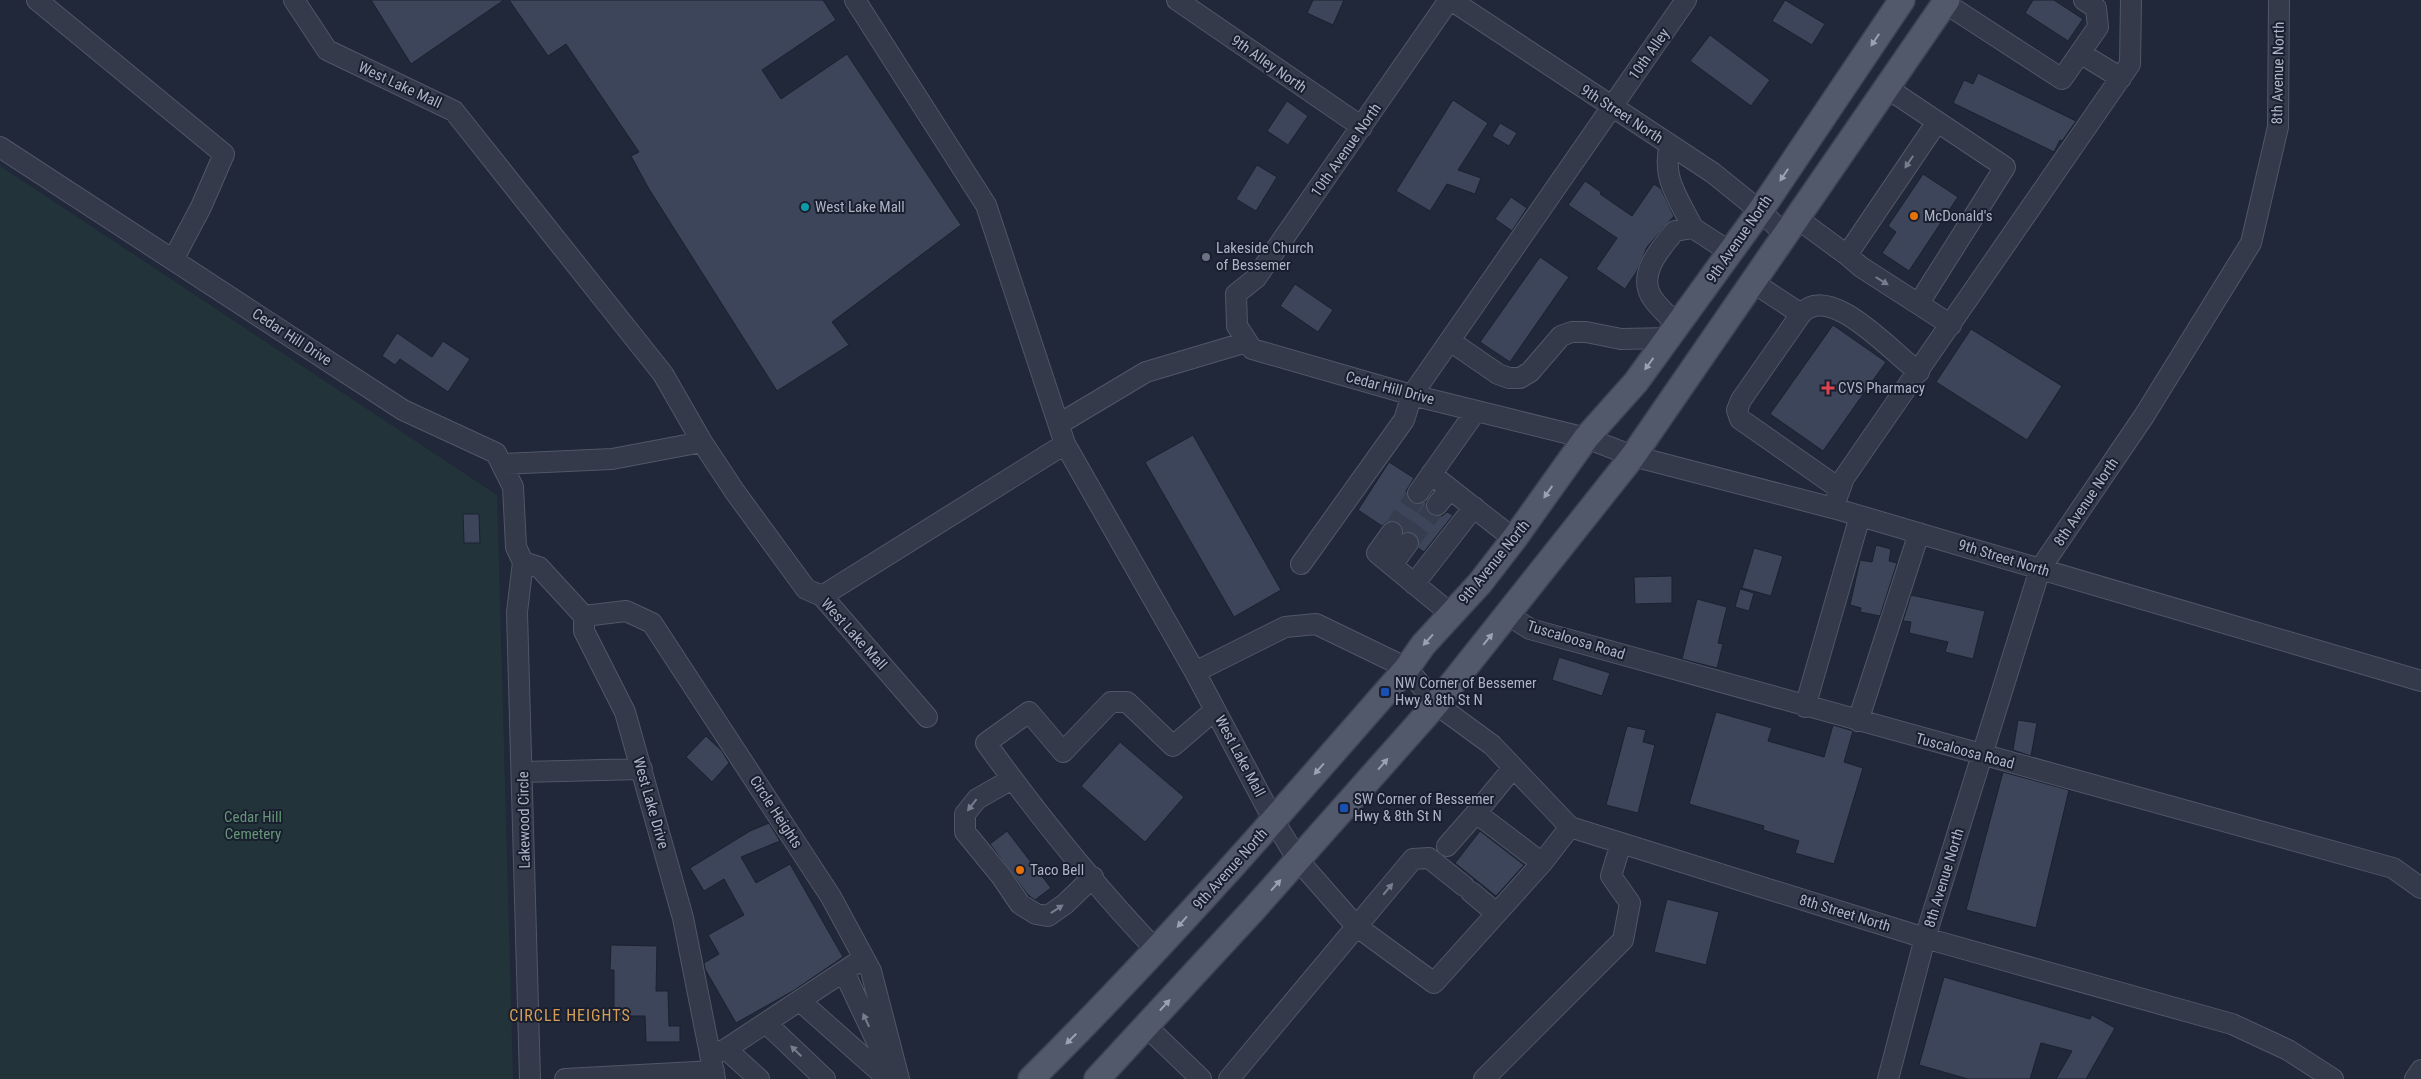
<svg xmlns="http://www.w3.org/2000/svg" width="2421" height="1079" font-family="'Roboto Condensed',sans-serif">
<style>
.green{fill:#22343a}
.building{fill:#3c4559;stroke:#1b2130}
.lines{fill:none;stroke-linecap:round;stroke-linejoin:round}
.minor-tunnel{stroke:#353d4e;stroke-width:20;stroke-dasharray:20 10;stroke-linecap:butt}
.minor-casing{stroke:#515767;stroke-width:22}
.major-casing{stroke:#3d4353;stroke-width:28}
.minor{stroke:#343a49;stroke-width:20}
.major{stroke:#51596a;stroke-width:25}
.oneway{fill:#9ba2b4}
.oneway2{fill:#777d8e}
.culture-dot{fill:#0f9aa8;stroke:#191f2e;stroke-width:2}
.food-dot{fill:#e8710a;stroke:#191f2e;stroke-width:2}
.worship-dot{fill:#6b7280;stroke:#191f2e;stroke-width:2}
.health-dot{fill:#e0444e;stroke:#191f2e;stroke-width:2}
.transit-dot{fill:#1a4fb4;stroke:#191f2e;stroke-width:2}
.labels{text-anchor:middle;dominant-baseline:central;stroke-width:4;stroke-linejoin:round;paint-order:stroke}
.street-label{font-size:15px;fill:#aeb4c6;stroke:#191f2e}
.poi-label{font-size:15px;fill:#aeb4c6;stroke:#191f2e;text-anchor:start}
.park-label{font-size:15px;fill:#659777;stroke:#191f2e}
.neighbourhood-label{font-size:16px;letter-spacing:1px;fill:#d69f59;stroke:#191f2e}
</style>
<rect width="100%" height="100%" fill="#202839"/>
<!-- green -->
<path class="green" d="M0,166l497,329 16,584h-513z"/>
<!-- building -->
<path class="building" d="M371,0h133l-93,64z
M509,0h314l13,20 -74,50 19,29 66,-45 114,171 -129,97 17,23 -72,46 -128,-202 -18,-33 8,-4 -73,-108 -18,12z
M1313,0h31l-11,25 -26,-12z
M1785,0l40,24 -13,21 -40,-24z
M2033,0h21l29,19 -15,22 -43,-28z
M1710,35l60,45 -19,26 -61,-45z
M1978,73l98,48 -14,20 -2,-1 -6,12 -101,-49 11,-23 9,4z
M1453,100l35,23 -30,47 23,8 -6,16 -28,-10 -17,27 -34,-20z
M1287,101l21,15 -20,29 -21,-14z
M1500,123l17,10 -8,13 -17,-10z
M1257,165l20,12 -21,34 -20,-12z
M1923,174l35,23 -49,74 -27,-18 14,-21 -8,-6z
M1585,181l16,11 -1,2 32,22 22,-32 7,5 13,27 -27,31 -10,24 -12,18 -29,-20 21,-31 -49,-33z
M1511,197l16,11 -15,23 -17,-12z
M1540,257l29,20 -59,85 -30,-20z
M1295,284l38,26 -15,22 -38,-26z
M1833,325l53,37 -63,89 -53,-37z
M1971,329l91,57 -35,54 -91,-58z
M397,333l35,24 11,-16 27,18 -22,33 -48,-33 -5,6 -13,-9z
M1193,435l88,155 -47,27 -89,-155z
M1389,462l25,16 -8,13 5,11 6,3 9,-4v9l9,7 7,-1 5,-4 6,3 -29,37 -6,-4 1,-9 -4,-5 -11,-2 -6,-10 -10,-1 -6,5 -24,-16z
M463,514h16l1,29h-16z
M1876,545l15,4 -2,12 8,2 -17,53 -20,-4 1,-4 -11,-3 10,-45 12,2z
M1754,548l29,8 -12,40 -29,-8z
M1672,576v27l-37,1 -1,-27z
M1740,589l14,4 -5,18 -14,-4z
M1911,595l74,16 -12,48 -28,-7 3,-10 -39,-9 2,-11 -8,-1z
M1697,599l30,8 -9,36 5,1 -6,24 -35,-9z
M1559,657l51,16 -8,23 -50,-16z
M1716,712l56,16 -4,13 56,16 9,-32 20,6 -9,31 19,6 -29,96 -39,-11 4,-12 -36,-11 1,-4 -75,-22z
M2018,720l19,3 -6,33 -18,-6z
M1627,726l19,4 -3,12 12,3 -17,68 -32,-8z
M706,736l16,15 7,12 -17,19 -26,-25z
M1120,742l64,55 -39,45 -64,-56z
M2003,772l66,18 -33,138 -70,-18z
M769,823l11,18 -39,16 15,26 34,-19 53,93 -50,34 -57,32 -31,-54 -1,-6 15,-9 -11,-19 36,-20 -20,-36 -20,12 -14,-23 60,-37z
M1007,831l44,57 -16,12 -7,-5 -38,-51z
M1480,831l44,34 -28,31 -41,-33z
M1667,899l52,13 -13,53 -52,-13z
M611,945l46,1 -1,45h12l1,35h11v16h-34l-1,-26h-31v-46h-4z
M1944,977l146,42 2,-4 23,13 -29,51h-30l16,-28 -31,-8 -11,36h-62l-49,-14z"/>
<g class="lines">
<!-- minor-tunnel -->
<path class="minor-tunnel" d="M1392,532l26,-39
M1408,543l29,-38"/>
<defs>
<path id="minor" d="M37,0l187,154 -23,53 -28,53
M294,0l33,50 127,61 209,263 39,68 33,50 71,97 16,7 105,121
M855,0l131,205 79,239 130,228 79,149 24,39 58,66 78,57 108,-120 -66,-50 37,-45
M1177,0l185,127
M1449,0l-193,278 -20,16 1,32 15,23 160,46 174,43 47,18 200,52 588,173
M1451,0l262,173 47,38 27,25
M1945,3l117,76 36,-52 -2,-19 -12,-8
M2080,53l41,25
M1887,88l118,79 -86,136
M1670,145c-9,33 9,54 23,83
M0,147l403,263 93,43 17,34 3,60 7,15 -6,50 13,467
M1798,219l49,36 14,12 90,58
M1847,255l90,-133
M1754,283l47,31
M1677,325c-7,-8 -17,-16 -24,-26 -17,-24 7,-50 22,-68l18,-3 37,24
M1450,341l48,33 11,4h11l10,-6 31,-36 11,-4h14l35,7 47,-1
M1059,424l87,-52 101,-30
M502,464l110,-5 90,-17
M1431,474l83,65
M1840,489l-100,-70 -3,-9 4,-10 60,-86c29,-34 94,42 118,58
M1418,493l58,-82
M1437,505l13,-16
M1833,508l11,-30 286,-414 1,-64
M1392,532l-15,21 74,61
M523,562l16,5 45,49v15l41,81 58,206 32,161
M1301,564l103,-144 8,-25 274,-395
M1392,565l16,-22
M1414,584l60,-77
M822,596l243,-152
M1508,615l22,14 863,239 28,20
M584,616l42,-5 26,12 179,274 40,74 28,108
M1195,672l90,-45 31,-3 91,44 29,36 56,41 78,82 355,111 307,86 56,26 45,29
M1805,707l55,-191
M1858,721l61,-188
M523,772l119,-3
M1012,779l-35,20 -12,15v18l36,44 19,28 16,10 12,2 17,-12 28,-27
M1447,846l29,-33
M1542,863l28,-36
M1471,892l25,21
M1156,950c-61,-64 -118,-135 -170,-207l43,-31 34,40 48,-50h16l46,44 42,-36
M844,972l40,85
M800,1001l88,78
M766,1023l59,56
M1146,1026l55,53
M726,1049l33,30
M710,1055l16,-6 138,-91
M565,1079l149,-8
M1229,1079l184,-220 16,-1 35,28
M1484,1079l139,-139 7,-37 -19,-27 10,-33
M1888,1079l37,-141 115,-369 104,-153 107,-173 27,-116 1,-127
M2415,1079l6,-9"/>
<path id="major" d="M1031,1079c132,-131 254,-271 376,-411l16,-23 57,-62 34,-44 72,-101 50,-56 124,-171 142,-211
M1097,1079l157,-170 182,-205 197,-248 314,-456"/>
</defs>
<!-- minor casing -->
<use href="#minor" class="minor-casing"/>
<!-- major casing -->
<use href="#major" class="major-casing"/>
<!-- minor -->
<use href="#minor" class="minor"/>
<!-- major -->
<use href="#major" class="major"/>
</g>
<!-- one-way arrows -->
<defs><path id="oneway-solid" d="M-6-.8H1V-3.2L6.5 0L1 3.2V.8H-6Z" transform="scale(1.25)"/></defs>
<g class="oneway">
<use href="#oneway-solid" transform="translate(1875 40) rotate(124)"/>
<use href="#oneway-solid" transform="translate(1784 175) rotate(124)"/>
<use href="#oneway-solid" transform="translate(1649 364) rotate(126)"/>
<use href="#oneway-solid" transform="translate(1548 492) rotate(125)"/>
<use href="#oneway-solid" transform="translate(1488 639) rotate(-51)"/>
<use href="#oneway-solid" transform="translate(1428 640) rotate(132)"/>
<use href="#oneway-solid" transform="translate(1383 764) rotate(-49)"/>
<use href="#oneway-solid" transform="translate(1319 769) rotate(131)"/>
<use href="#oneway-solid" transform="translate(1276 885) rotate(-48)"/>
<use href="#oneway-solid" transform="translate(1182 922) rotate(132)"/>
<use href="#oneway-solid" transform="translate(1165 1005) rotate(-47)"/>
<use href="#oneway-solid" transform="translate(1071 1039) rotate(135)"/>
</g>
<g class="oneway2">
<use href="#oneway-solid" transform="translate(1909 162) rotate(124)"/>
<use href="#oneway-solid" transform="translate(1882 281) rotate(32)"/>
<use href="#oneway-solid" transform="translate(972 805) rotate(128)"/>
<use href="#oneway-solid" transform="translate(1388 889) rotate(-50)"/>
<use href="#oneway-solid" transform="translate(1057 909) rotate(-34)"/>
<use href="#oneway-solid" transform="translate(866 1020) rotate(-115)"/>
<use href="#oneway-solid" transform="translate(796 1051) rotate(-136)"/>
</g>
<!-- markers -->
<circle class="culture-dot" cx="805" cy="207" r="5"/>
<g class="food-dot">
<circle cx="1914" cy="216" r="5"/>
<circle cx="1020" cy="870" r="5"/>
</g>
<circle class="worship-dot" cx="1206" cy="257" r="5"/>
<path class="health-dot" d="M1825.5 380.5h5v5h5v5h-5v5h-5v-5h-5v-5h5z"/>
<g class="transit-dot">
<rect x="1380" y="687" width="10" height="10" rx="2.5"/>
<rect x="1339" y="803" width="10" height="10" rx="2.5"/>
</g>
<g class="labels">
<!-- street labels -->
<g class="street-label">
<text transform="translate(1649 54) rotate(-55)">10th Alley</text>
<text transform="translate(1269 64) rotate(35)">9th Alley North</text>
<text transform="translate(2278 73) rotate(-89)">8th Avenue North</text>
<text transform="translate(400 85) rotate(25)">West Lake Mall</text>
<text transform="translate(1622 114) rotate(33)">9th Street North</text>
<text transform="translate(1346 150) rotate(-55)">10th Avenue North</text>
<text transform="translate(1739 239) rotate(-55)">9th Avenue North</text>
<text transform="translate(292 337) rotate(33)">Cedar Hill Drive</text>
<text transform="translate(1390 388) rotate(15)">Cedar Hill Drive</text>
<text transform="translate(2086 502) rotate(-56)">8th Avenue North</text>
<text transform="translate(2004 558) rotate(17)">9th Street North</text>
<text transform="translate(1494 562) rotate(-51)">9th Avenue North</text>
<text transform="translate(854 634) rotate(48)">West Lake Mall</text>
<text transform="translate(1576 640) rotate(17)">Tuscaloosa Road</text>
<text transform="translate(1965 751) rotate(15)">Tuscaloosa Road</text>
<text transform="translate(1240 756) rotate(62)">West Lake Mall</text>
<text transform="translate(651 803) rotate(74)">West Lake Drive</text>
<text transform="translate(776 812) rotate(57)">Circle Heights</text>
<text transform="translate(524 820) rotate(-91)">Lakewood Circle</text>
<text transform="translate(1230 869) rotate(-48)">9th Avenue North</text>
<text transform="translate(1944 878) rotate(-73)">8th Avenue North</text>
<text transform="translate(1845 913) rotate(17)">8th Street North</text>
</g>
<!-- poi labels -->
<g class="poi-label">
<text x="815" y="207">West Lake Mall</text>
<text x="1924" y="216">McDonald's</text>
<text x="1216" y="248">Lakeside Church<tspan x="1216" dy="17">of Bessemer</tspan></text>
<text x="1838" y="388">CVS Pharmacy</text>
<text x="1395" y="683">NW Corner of Bessemer<tspan x="1395" dy="17">Hwy &amp; 8th St N</tspan></text>
<text x="1354" y="799">SW Corner of Bessemer<tspan x="1354" dy="17">Hwy &amp; 8th St N</tspan></text>
<text x="1030" y="870">Taco Bell</text>
</g>
<!-- park labels -->
<g class="park-label">
<text x="253" y="817">Cedar Hill<tspan x="253" dy="17">Cemetery</tspan></text>
</g>
<!-- neighbourhood labels -->
<g class="neighbourhood-label">
<text x="570" y="1015">CIRCLE HEIGHTS</text>
</g>
</g>
</svg>
